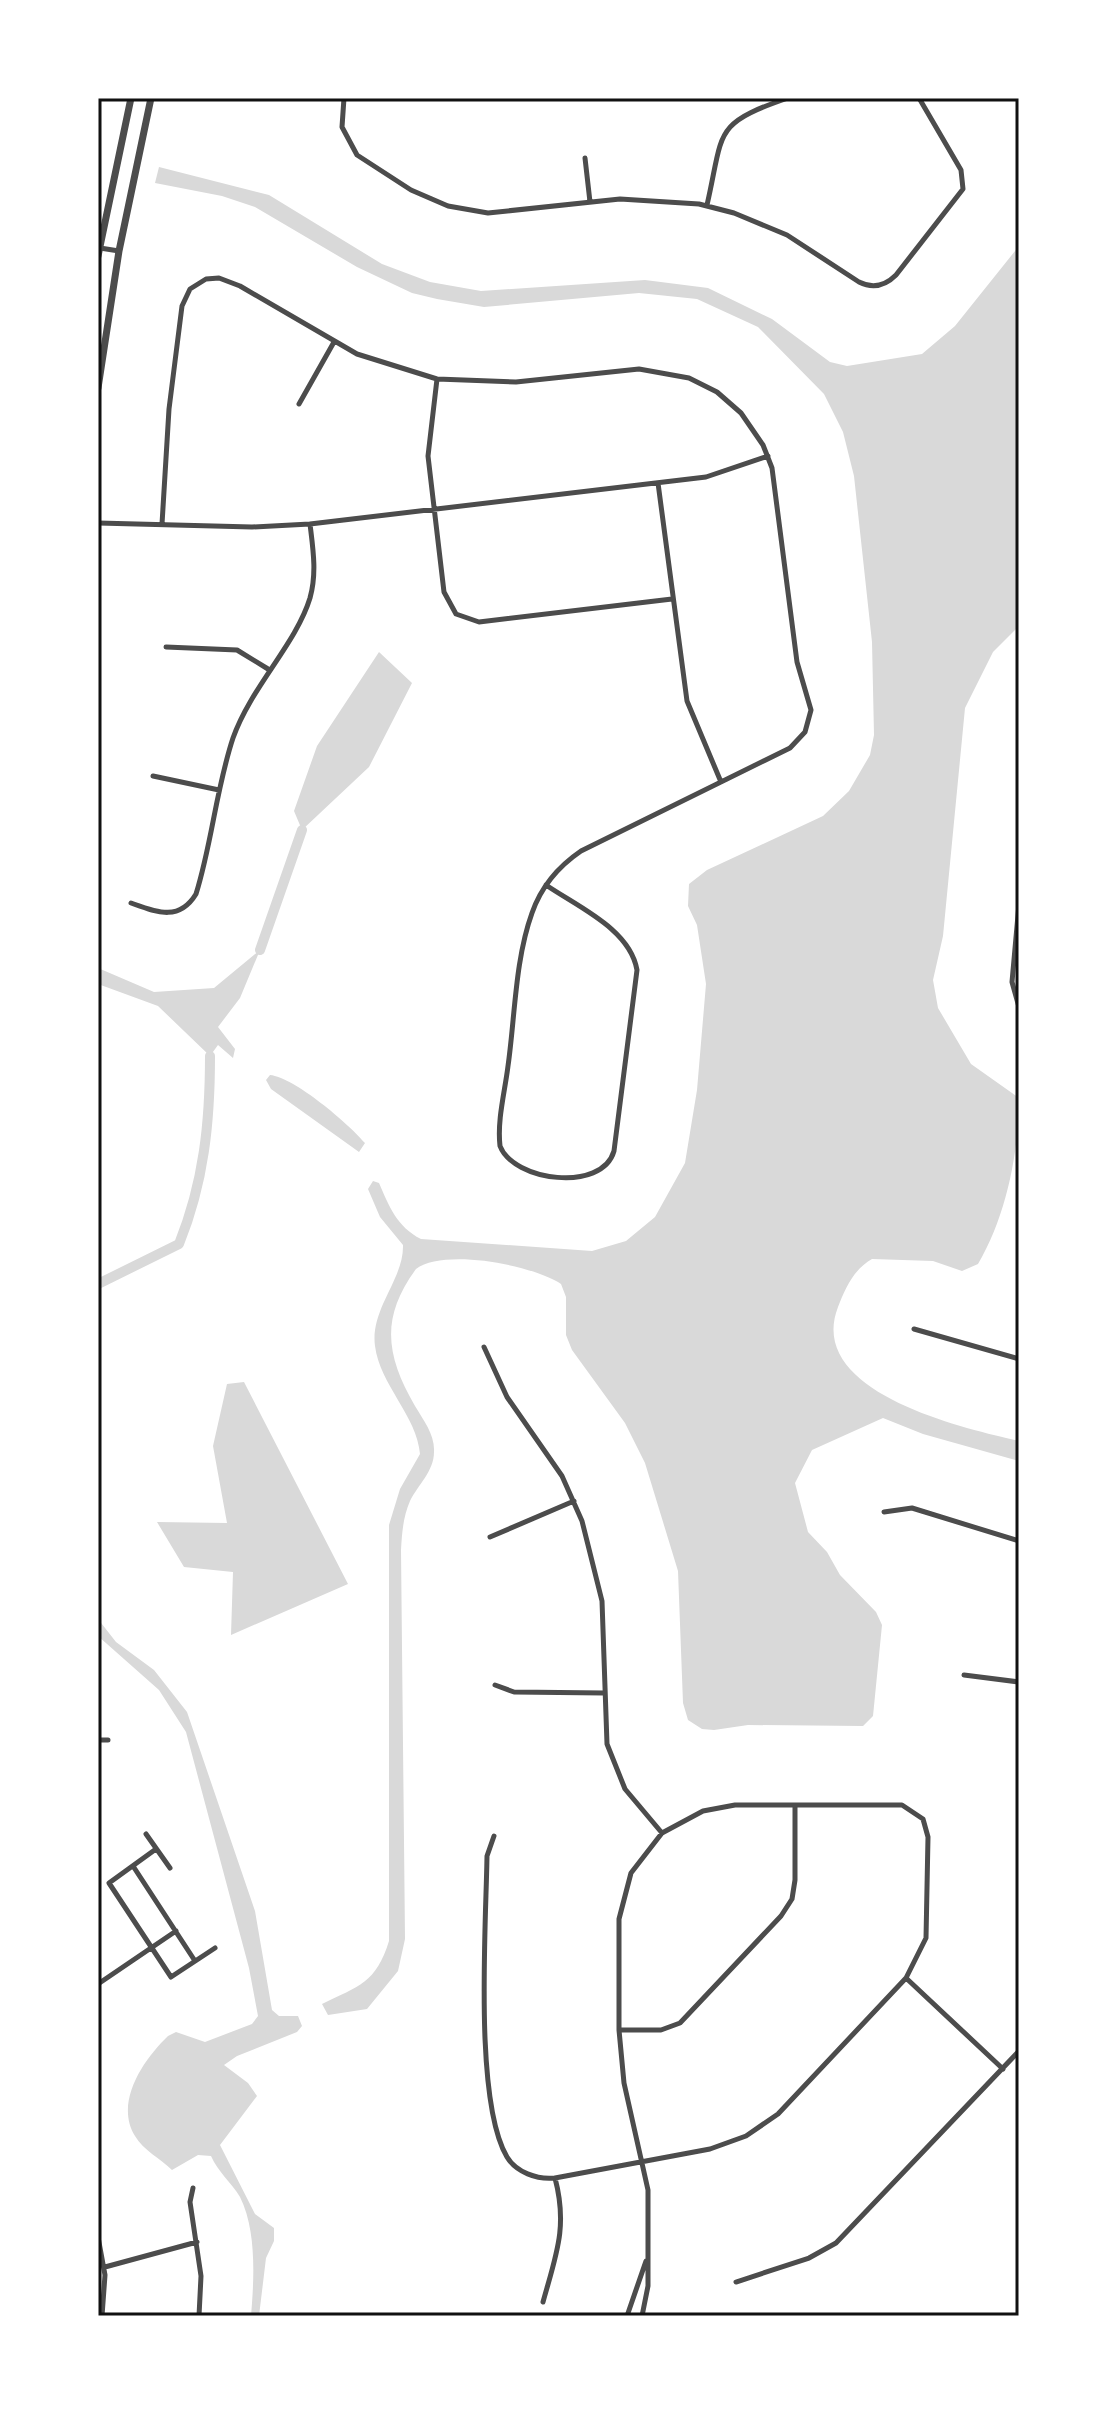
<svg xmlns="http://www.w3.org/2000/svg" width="1117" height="2414" font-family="'Libre Baskerville',serif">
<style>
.water{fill:#d9d9d9}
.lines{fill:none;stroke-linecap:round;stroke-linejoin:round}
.canal{stroke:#d9d9d9;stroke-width:10}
.minor{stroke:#4c4c4c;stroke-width:5}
.tertiary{stroke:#4c4c4c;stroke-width:7}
.neatline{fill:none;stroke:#111;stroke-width:3}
</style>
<rect width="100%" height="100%" fill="#fff"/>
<!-- water -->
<path class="water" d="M159,167l110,28 113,69 48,18 51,9 164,-11 63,8 64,31 58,43 17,4 75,-12 33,-28 64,-80v380l-26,26 -28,56 -22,228 -10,44 5,28 33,56 48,34c0,54 -13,119 -41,166l-16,7 -29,-10 -61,-2c-19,11 -27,30 -34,48 -33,85 124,121 181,134v20l-96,-27 -40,-16 -71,32 -17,33 13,49 19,20 13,23 36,37 6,13 -9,91 -10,10 -115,-1 -34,5 -12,-1 -14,-9 -5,-17 -5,-132 -33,-108 -20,-40 -53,-73 -6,-15v-38l-5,-13c-28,-19 -117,-36 -145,-15 -36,49 -30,87 -1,137 9,15 20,29 19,46 0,19 -16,33 -24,49 -7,16 -8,32 -9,49l4,389 -7,32 -31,38 -39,6 -6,-11c37,-18 54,-21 67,-63v-416l11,-36 20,-35c-3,-38 -40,-69 -45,-108 -5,-37 29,-67 28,-101l-23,-28 -12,-28 5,-8 6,2c10,23 18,44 42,56l171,12 34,-10 29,-24 30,-54 12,-73 9,-106 -9,-59 -9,-19 1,-22 18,-14 116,-54 26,-25 21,-36 4,-20 -2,-93 -18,-166 -11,-44 -19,-38 -66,-67 -61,-28 -58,-6 -155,14 -47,-8 -25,-6 -55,-26 -102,-60 -33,-11 -67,-13z
M379,652l33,31 -43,84 -67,63 -8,-19 23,-65z
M260,950l-20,48 -22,29 17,22 -2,9 -15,-13 -8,11 -52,-50 -60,-22v-16l56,24 60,-4z
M270,1075c24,2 79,49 95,68l-6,9 -88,-63 -5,-9z
M244,1382l104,202 -117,51 2,-63 -49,-5 -27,-45 70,1 -14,-77 14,-62z
M98,1619l18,23 38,28 33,42 68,199 17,99 7,6h19l4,10 -5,6 -60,24 -13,9 24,18 9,13 -37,49 35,69 19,14v13l-8,17 -7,58h-8c3,-36 6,-85 -11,-119 -9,-15 -22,-25 -29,-41l-13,-1 -26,15c-11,-11 -29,-20 -37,-34 -21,-34 9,-77 33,-100l8,-4 29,10 47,-18 6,-8 -9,-48 -63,-236 -27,-42 -61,-54z"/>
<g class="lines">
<!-- canal -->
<path class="canal" d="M260,950l42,-120
M98,1284l81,-40c25,-62 31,-122 31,-188"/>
<!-- minor -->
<path class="minor" d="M344,98l-2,29 15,28 54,35 37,16 40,7 132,-14 79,5 35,9 53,22 72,47c14,7 26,4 37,-7l67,-86 -2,-19 -42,-72
M585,158l5,44
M707,205c17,-74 5,-81 81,-107
M100,248l19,3
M437,379l-9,77 16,136 12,22 23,8 193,-23
M299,404l35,-62
M658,483l29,218 34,81
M98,523l154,4 58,-3 396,-47 62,-21
M162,524l7,-115 13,-103 8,-17 16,-10 13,-1 21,8 117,68 80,25 79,3 123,-13 50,9 28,14 24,21 22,32 9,23 25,194 14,48 -6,22 -15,16 -209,103c-22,15 -40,36 -49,62 -17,47 -17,104 -24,153 -3,25 -11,54 -8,80 13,35 102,47 114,5l23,-181c-7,-41 -59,-63 -91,-85
M166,647l71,3 31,19
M153,776l66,14
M131,903c25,9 48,19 65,-9 16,-51 20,-105 37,-156 18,-51 63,-94 77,-140 7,-25 3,-49 0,-74
M1019,904l-7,78 7,25
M914,1329l105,30
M484,1347l23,50 55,79 20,45 20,80 5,143 18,45 37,44
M884,1512l28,-4 107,33
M490,1537l84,-36
M964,1675l55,7
M495,1685l19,7 90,1
M98,1740h10
M146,1834l24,34
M494,1836l-7,20c-1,70 -13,245 20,301 9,15 30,23 48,21l155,-29 36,-13 32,-22 128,-136 20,-40 2,-101 -5,-18 -21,-14h-167l-32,6 -41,22 -31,40 -12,46v111l5,53 24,107v96l-6,30
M156,1849l-47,34 62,94 44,-29
M133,1866l62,95
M906,1978l97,91
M98,1984l78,-53
M619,2030h42l19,-7 101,-107 11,-17 3,-19v-75
M193,2188l-3,14 11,74 -2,40
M98,2237l7,38 -3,41
M105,2267l92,-25
M736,2282l73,-24 27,-15 183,-192
M543,2302c13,-47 25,-75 12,-124
M627,2316l19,-55"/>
<!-- tertiary -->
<path class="tertiary" d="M98,256l33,-158
M98,388l21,-137 32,-153"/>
</g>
<!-- border -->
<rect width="1117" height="2414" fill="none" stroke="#ffffff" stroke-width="200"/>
<rect x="100" y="100" width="917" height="2214" class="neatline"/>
</svg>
